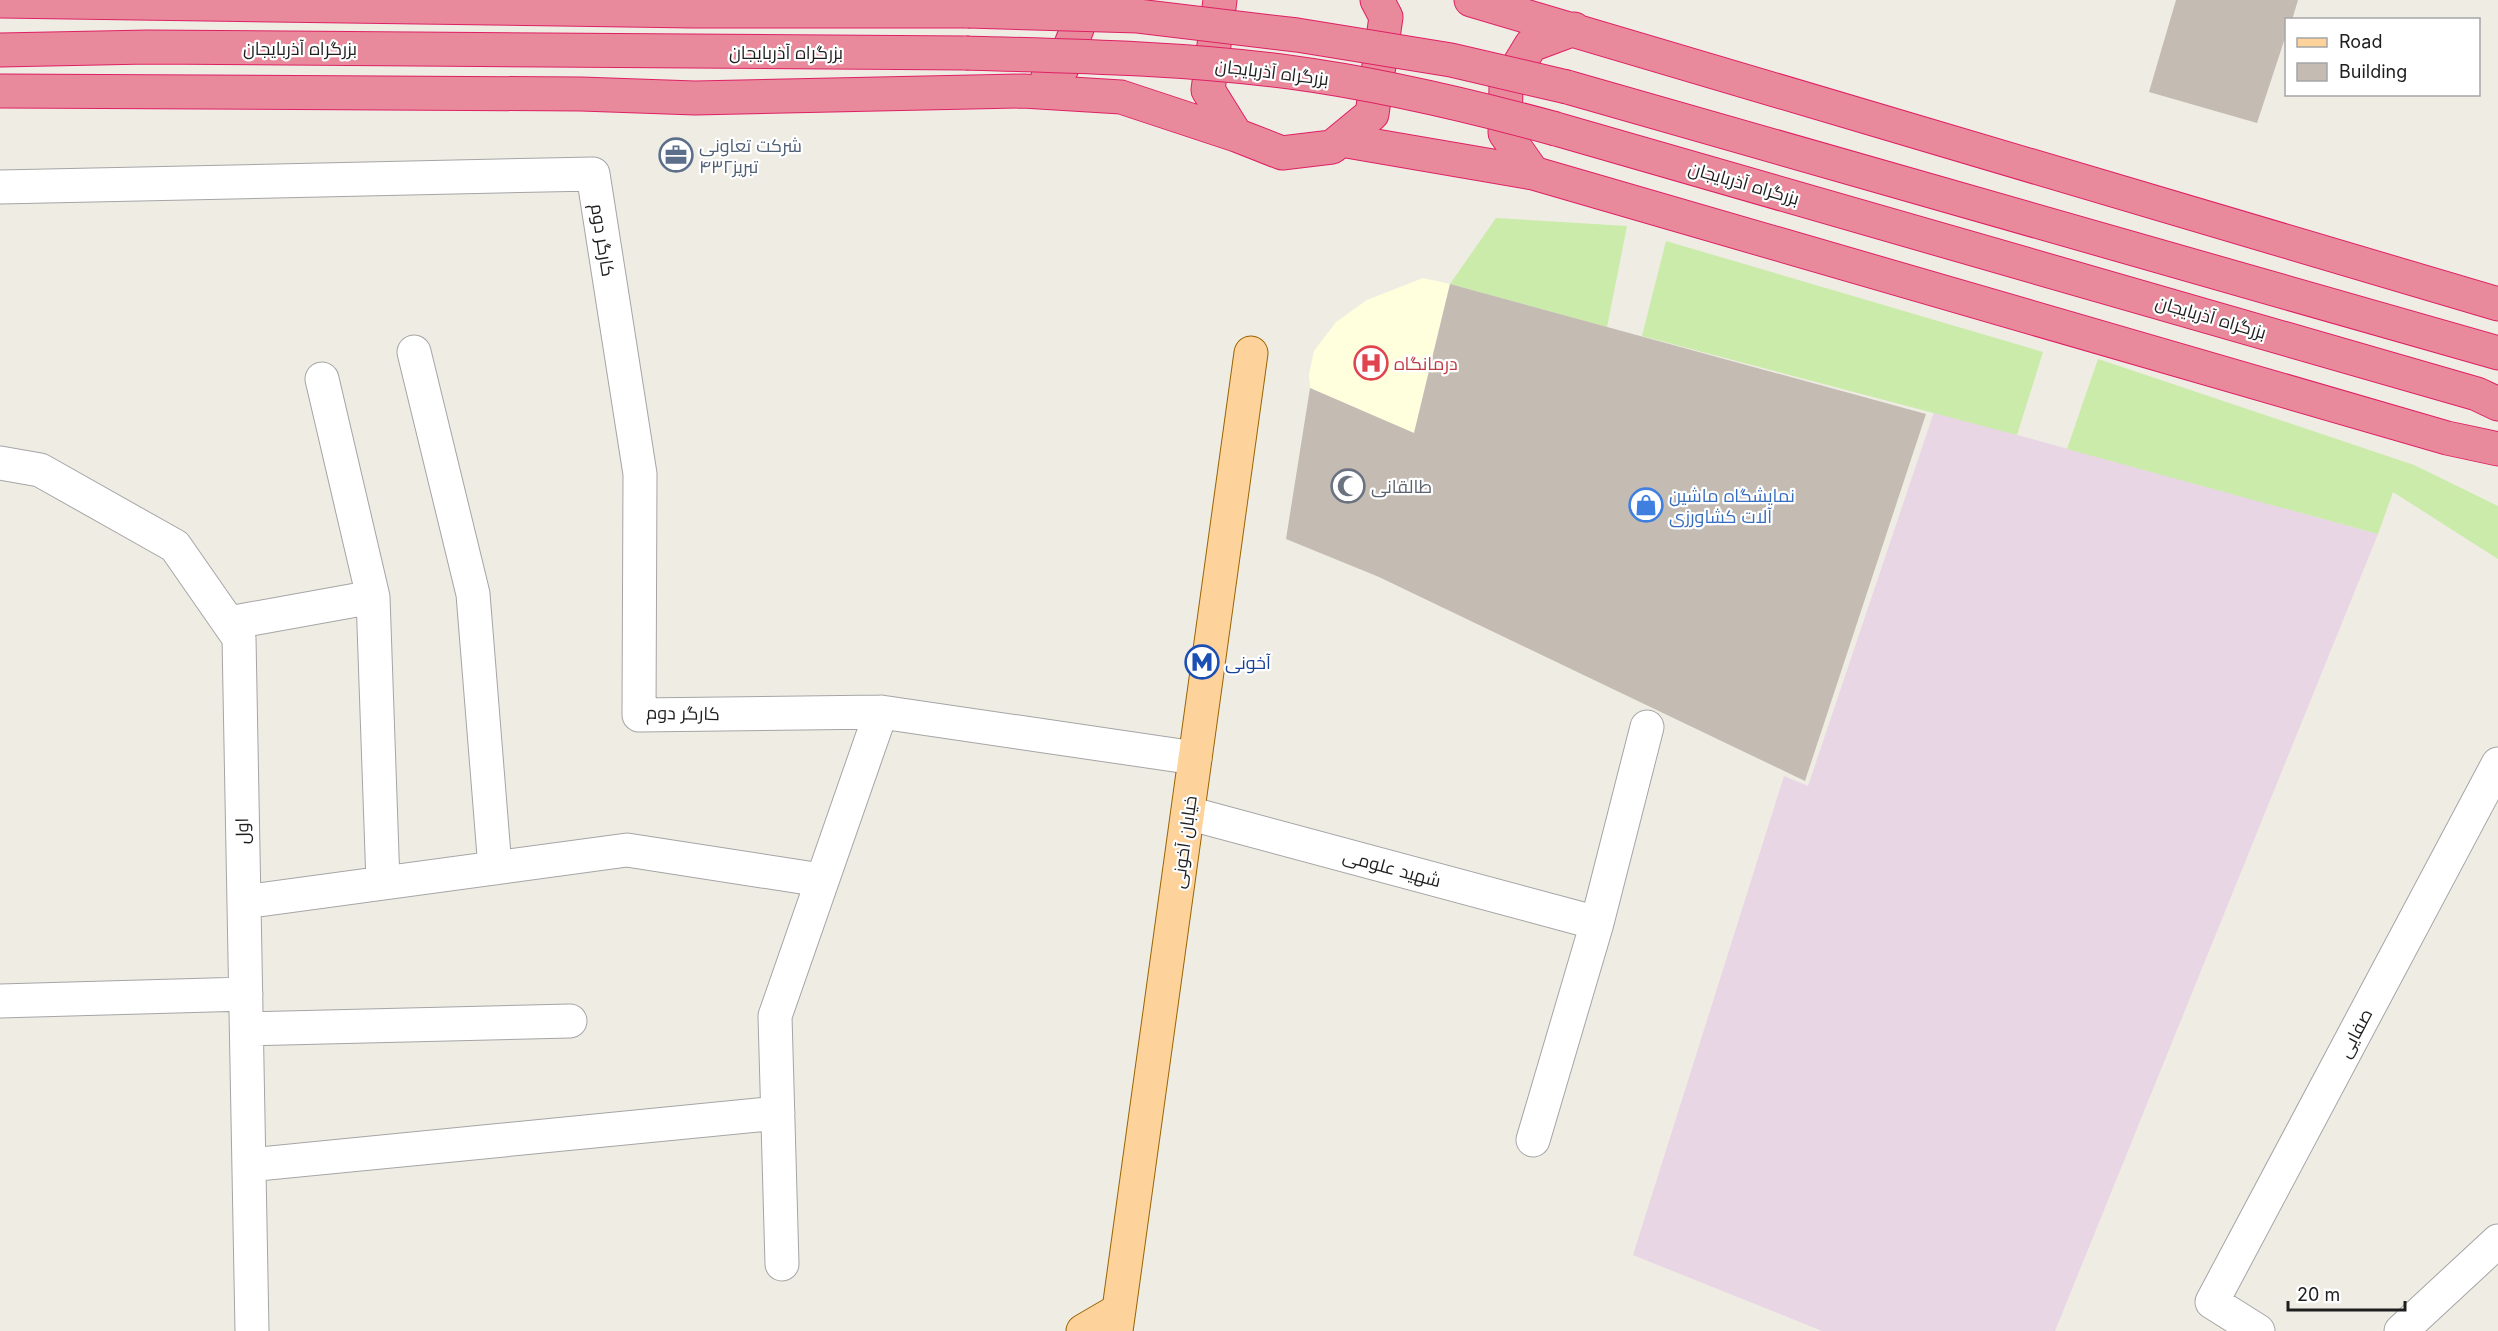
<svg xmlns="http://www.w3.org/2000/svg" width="2498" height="1331" font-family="Inter,Cairo,sans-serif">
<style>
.industrial{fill:#e9d6e5}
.education{fill:#ffd}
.grass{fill:#caeba9}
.building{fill:#c4bbb3}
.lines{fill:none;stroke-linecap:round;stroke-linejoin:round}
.minor-casing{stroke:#a5a5a5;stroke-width:35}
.major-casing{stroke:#986500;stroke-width:35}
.highway-casing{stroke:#de2063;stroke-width:35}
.minor{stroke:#fff;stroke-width:33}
.major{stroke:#fed29b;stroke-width:33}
.highway{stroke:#e98a9c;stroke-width:33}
.highway-bridge-casing{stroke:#de2063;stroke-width:35;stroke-linecap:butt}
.highway-bridge{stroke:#e98a9c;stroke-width:33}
.labels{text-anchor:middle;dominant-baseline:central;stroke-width:4.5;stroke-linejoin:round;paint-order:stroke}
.street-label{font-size:18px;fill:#1e1e1e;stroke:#fff}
.service-label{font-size:18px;fill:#4e5e75;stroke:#fff;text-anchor:start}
.health-label{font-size:18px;fill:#be3a42;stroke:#fff;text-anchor:start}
.worship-label{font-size:18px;fill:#5b616d;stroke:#fff;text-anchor:start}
.shop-label{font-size:18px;fill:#366cbe;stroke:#fff;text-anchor:start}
.transit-label{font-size:18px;fill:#164399;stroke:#fff;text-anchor:start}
</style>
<rect width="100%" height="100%" fill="#efece4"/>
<!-- industrial -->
<path class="industrial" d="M1934,412l444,122 -323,797h-233l-189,-76 151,-479 24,10z"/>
<!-- education -->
<path class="education" d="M1423,278l27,6 -36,149 -104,-45 -1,-14 5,-23 22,-29 31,-22z"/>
<!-- grass -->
<path class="grass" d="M1496,218l131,8 -20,101 -157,-43z
M1666,241l377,111 -26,83 -375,-99z
M2098,359l316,106 84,41v53l-105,-67 -15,42 -311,-85z"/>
<!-- building -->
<path class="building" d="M2176,0h122l-6,20h-6v15l-29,88 -108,-31z
M1450,284l476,130 -121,367 -426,-204 -93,-38 24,-151 104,45z"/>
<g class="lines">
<defs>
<path id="minor" d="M0,187l593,-13 47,300 -1,241 242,-3 314,46
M414,352l59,242 22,274
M322,379l51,218 10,286
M0,463l40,7 135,76 64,92 13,693
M229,623l144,-26
M1188,813l409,110
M244,902l383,-52 194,30
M0,1001l246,-7
M247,1029l323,-8
M1533,1140l64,-217 50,-196
M249,1165l529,-52
M782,1264l-7,-248 106,-304
M2258,1331l-46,-29 286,-538
M2401,1331l97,-90"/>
<path id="major" d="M1083,1331l36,-21
M1116,1331l135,-978"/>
<path id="highway" d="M1220,0l-12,90 28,45 46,18 50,-6 40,-33 14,-97 -9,-17
M1471,0l1027,304
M0,1l693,10h275
M0,50l148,-3 818,6
M1048,76l14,-8 16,-42 -8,-26
M1567,87l931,266
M0,91l581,3 114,4 328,-7 98,6 115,38
M1556,129l921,265 21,10
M1341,140l192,33 914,265 51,11
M1533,173l-28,-40 1,-47 25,-41 43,-16"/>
</defs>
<!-- minor casing -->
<use href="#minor" class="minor-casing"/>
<!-- major casing -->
<use href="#major" class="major-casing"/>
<!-- highway casing -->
<use href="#highway" class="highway-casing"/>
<!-- minor -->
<use href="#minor" class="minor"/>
<!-- major -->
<use href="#major" class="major"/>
<!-- highway -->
<use href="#highway" class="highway"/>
<defs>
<path id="highway-bridge" d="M968,11l170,5 159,19 154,25 116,27
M966,53c108,3 216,5 323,19 91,12 179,33 267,57"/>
</defs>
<!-- highway-bridge casing -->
<use href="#highway-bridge" class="highway-bridge-casing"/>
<!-- highway-bridge -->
<use href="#highway-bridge" class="highway-bridge"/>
</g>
<!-- icons -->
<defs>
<symbol id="office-ring" viewBox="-11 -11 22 22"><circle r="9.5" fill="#fff" stroke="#5c6f8a" stroke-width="1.5"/><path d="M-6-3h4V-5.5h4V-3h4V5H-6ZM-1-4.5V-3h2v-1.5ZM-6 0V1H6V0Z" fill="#5c6f8a"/></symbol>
<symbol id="hospital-ring" viewBox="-11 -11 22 22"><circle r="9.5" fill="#fff" stroke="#e0444e" stroke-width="1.5"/><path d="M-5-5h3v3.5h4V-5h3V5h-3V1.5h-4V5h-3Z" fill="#e0444e"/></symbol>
<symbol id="mosque-ring" viewBox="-11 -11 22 22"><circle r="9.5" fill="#fff" stroke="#6b7280" stroke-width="1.5"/><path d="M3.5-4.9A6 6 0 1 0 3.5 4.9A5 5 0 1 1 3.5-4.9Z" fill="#6b7280"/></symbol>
<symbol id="shop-ring" viewBox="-11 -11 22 22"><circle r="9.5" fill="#fff" stroke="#3f7fe0" stroke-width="1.5"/><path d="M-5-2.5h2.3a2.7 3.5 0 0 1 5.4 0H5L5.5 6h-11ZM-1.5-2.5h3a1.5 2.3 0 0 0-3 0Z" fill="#3f7fe0"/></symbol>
<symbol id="metro-ring" viewBox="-11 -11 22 22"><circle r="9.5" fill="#fff" stroke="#1a4fb4" stroke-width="1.5"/><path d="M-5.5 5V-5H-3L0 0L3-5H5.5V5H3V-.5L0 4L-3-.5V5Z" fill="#1a4fb4"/></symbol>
</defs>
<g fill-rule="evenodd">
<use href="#office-ring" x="657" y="136" width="38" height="38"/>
<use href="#hospital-ring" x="1352" y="344" width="38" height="38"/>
<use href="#mosque-ring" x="1329" y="467" width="38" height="38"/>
<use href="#shop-ring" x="1627" y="486" width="38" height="38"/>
<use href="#metro-ring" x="1183" y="643" width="38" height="38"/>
</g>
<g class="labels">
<!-- street labels -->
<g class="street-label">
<text x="300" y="48">بزرگراه آذربایجان</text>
<text x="786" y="52">بزرگراه آذربایجان</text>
<text transform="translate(1272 72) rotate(7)">بزرگراه آذربایجان</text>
<text transform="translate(1744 183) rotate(16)">بزرگراه آذربایجان</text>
<text transform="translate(603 240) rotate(81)">کارگر دوم</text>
<text transform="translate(2211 317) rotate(16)">بزرگراه آذربایجان</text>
<text transform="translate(683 713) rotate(1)">کارگر دوم</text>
<text transform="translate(242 831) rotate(-91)">اول</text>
<text transform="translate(1184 842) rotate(-82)">خیابان آخونی</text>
<text transform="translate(1392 868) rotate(15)">شهید علومی</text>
<text transform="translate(2355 1033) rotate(-62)">صفایی</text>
</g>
<!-- service labels -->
<g class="service-label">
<text x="699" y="145">شرکت تعاونی<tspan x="699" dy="21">۴۳۲تبریز</tspan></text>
</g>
<!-- health labels -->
<g class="health-label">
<text x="1394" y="363">درمانگاه</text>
</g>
<!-- worship labels -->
<g class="worship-label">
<text x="1371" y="486">طالقانی</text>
</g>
<!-- shop labels -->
<g class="shop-label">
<text x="1669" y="495">نمایشگاه ماشین<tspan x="1669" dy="21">آلات کشاورزی</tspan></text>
</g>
<!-- transit labels -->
<g class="transit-label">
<text x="1225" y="662">آخونی</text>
</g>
</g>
<!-- legend -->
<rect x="2285" y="18" width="195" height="78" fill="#ffffff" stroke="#a5a5a5" stroke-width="1.5"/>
<rect x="2297" y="38" width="30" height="9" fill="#fed29b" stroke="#a5a5a5" stroke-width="1.5"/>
<text x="2339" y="48" font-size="18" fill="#1e1e1e">Road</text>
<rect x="2297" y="63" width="30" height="18" fill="#c4bbb3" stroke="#a5a5a5" stroke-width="1.5"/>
<text x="2339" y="78" font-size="18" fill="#1e1e1e">Building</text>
<!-- scale -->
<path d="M2288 1301v9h117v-9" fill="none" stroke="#1e1e1e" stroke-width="3"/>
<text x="2297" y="1301" font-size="18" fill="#1e1e1e" stroke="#ffffff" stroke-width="4.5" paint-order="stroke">20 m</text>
</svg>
